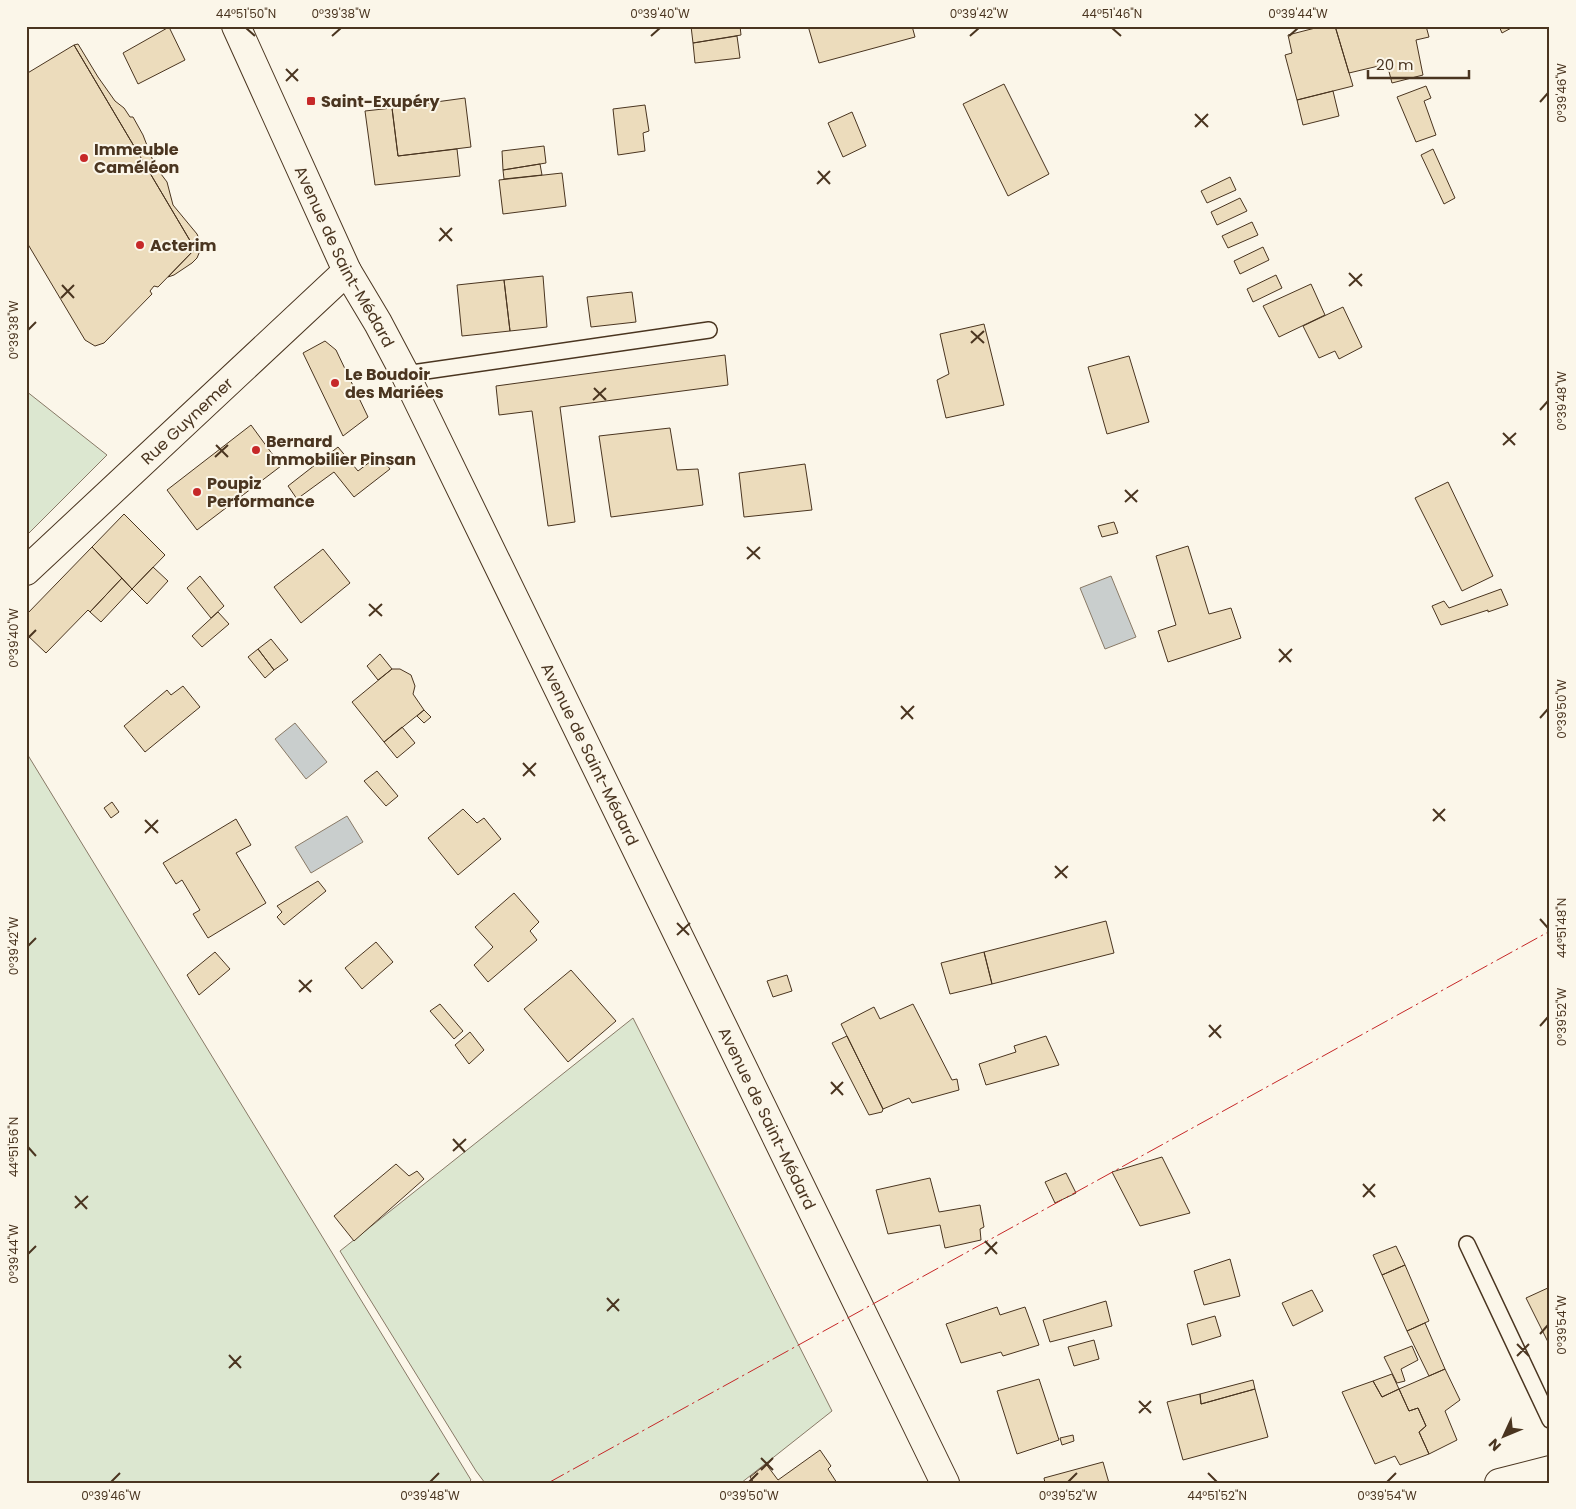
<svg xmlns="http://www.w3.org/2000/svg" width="1576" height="1509" font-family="Poppins,sans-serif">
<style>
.green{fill:#dce7d0;stroke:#887966}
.water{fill:#c9cecd;stroke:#887966}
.building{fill:#ecdcbc;stroke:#4a3520}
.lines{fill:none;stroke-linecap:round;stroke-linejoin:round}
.service-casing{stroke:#4a3520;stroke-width:18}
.minor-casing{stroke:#4a3520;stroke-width:30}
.secondary-casing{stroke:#4a3520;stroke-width:30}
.service{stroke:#fbf6e9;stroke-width:15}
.minor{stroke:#fbf6e9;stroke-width:28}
.secondary{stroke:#fbf6e9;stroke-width:28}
.power{stroke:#c62828;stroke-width:1;stroke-dasharray:18 4 2.5 4;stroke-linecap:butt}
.ticks{fill:none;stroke:#4a3520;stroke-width:2}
.poi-dot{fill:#c62828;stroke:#fbf6e9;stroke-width:2}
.labels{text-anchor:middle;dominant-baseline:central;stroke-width:4;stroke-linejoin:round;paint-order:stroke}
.poi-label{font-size:16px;font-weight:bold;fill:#4a3520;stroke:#fbf6e9;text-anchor:start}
.street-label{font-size:16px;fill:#4a3520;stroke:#fbf6e9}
.neatline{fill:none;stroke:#4a3520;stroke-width:2}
.ticks-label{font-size:12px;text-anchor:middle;fill:#4a3520}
</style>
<rect width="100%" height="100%" fill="#fbf6e9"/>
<!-- green -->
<path class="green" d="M26,391l81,64 -81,81z
M26,752l445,728 -3,3h-442z
M633,1018l199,393 -91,72h-256l-9,-12 -136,-220z"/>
<!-- water -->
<path class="water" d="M1111,576l25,61 -31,12 -25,-61z
M295,723l32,39 -21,17 -31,-40z
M347,816l16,26 -52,31 -16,-26z"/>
<!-- building -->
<path class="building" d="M691,26h49l1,9 -48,8z
M808,26h104l3,11 -96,26z
M1323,26h12l18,60 -56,14 -12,-45 7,-2 -4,-18z
M1335,26h91l3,11 -13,3 7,35 -31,8 -5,-19 -38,9z
M1499,26h16l-13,7z
M169,27l16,33 -47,24 -15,-31z
M737,36l3,22 -45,5 -2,-20z
M78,44l20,33 17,24 9,7 6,9h3l10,18 12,31 12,16 6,23 24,29 5,12 -5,12 -5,5 -18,12 -6,2 27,-28 -121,-204z
M74,45l121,204 -37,38 -4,-1 -4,5 2,3 -48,49 -9,3 -10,-6 -59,-99v-167z
M1004,84l45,90 -41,22 -45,-92z
M1426,86l5,12 -7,3 12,34 -20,7 -19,-45z
M1333,91l6,25 -36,9 -6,-25z
M465,98l6,49 -73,9 -6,-48z
M645,105l4,26 -6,2 2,18 -27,4 -5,-46z
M392,108l6,48 59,-7 3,27 -85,9 -10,-74z
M852,112l14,34 -23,11 -15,-34z
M544,146l2,17 -43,7 -1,-19z
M1433,149l22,49 -11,6 -23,-49z
M540,164l2,11 -38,4 -1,-9z
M562,173l4,33 -63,8 -4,-34z
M1230,177l6,13 -29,13 -6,-12z
M1240,198l7,13 -30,14 -6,-13z
M1252,222l6,13 -30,13 -6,-12z
M1263,247l6,13 -29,14 -6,-13z
M1276,275l6,13 -29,14 -6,-13z
M543,276l4,51 -37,4 -6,-51z
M504,280l6,51 -48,5 -5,-51z
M1311,284l14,31 -46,22 -16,-31z
M632,292l4,30 -45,5 -4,-30z
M1343,307l19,40 -23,12 -4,-8 -16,7 -16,-32z
M984,324l20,81 -58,13 -9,-38 12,-6 -9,-40z
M325,341l11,9 32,67 -25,19 -40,-83z
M725,355l3,30 -168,22 15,115 -27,4 -16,-115 -33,4 -3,-29z
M1129,356l20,66 -42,12 -19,-67z
M251,425l30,41 -84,64 -30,-40z
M670,428l7,42 21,-1 5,36 -92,12 -12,-81z
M338,447l20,24 21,-16 11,14 -36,28 -20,-25 -37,27 -9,-13z
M805,464l7,46 -68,7 -5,-44z
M1448,482l45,94 -31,15 -47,-93z
M124,514l41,41 -33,34 -40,-42z
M1114,522l4,11 -16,4 -4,-11z
M1188,546l21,68 22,-6 10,30 -73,24 -10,-31 18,-6 -20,-69z
M92,547l30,31 -32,34 -2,-2 -42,43 -20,-19v-19z
M323,549l27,34 -49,40 -27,-36z
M153,567l15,14 -21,23 -15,-15z
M200,576l24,30 -13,12 -24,-30z
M122,578l10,11 -31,33 -11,-10z
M1501,589l7,16 -20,7v-2l-47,15 -9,-19 12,-5 5,7z
M218,612l11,12 -27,23 -10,-11z
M271,639l17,21 -14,10 -16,-21z
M258,649l16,21 -9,8 -17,-21z
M380,654l12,15 -14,11 -11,-14z
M392,669h8l11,6 4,11 -2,8 11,16 -40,32 -32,-40z
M183,686l17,21 -55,45 -21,-26 43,-36 4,5z
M424,710l7,7 -7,6 -7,-7z
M402,727l13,16 -18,15 -13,-16z
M377,771l21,25 -12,10 -22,-25z
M112,802l7,10 -8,6 -7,-10z
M463,809l14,14 7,-5 17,21 -43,36 -30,-37z
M236,819l15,26 -15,8 30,50 -58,35 -15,-24 7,-4 -18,-30 -6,4 -13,-21z
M318,881l8,10 -42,34 -7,-8 5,-5 -5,-6z
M514,893l25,29 -9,9 7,9 -49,42 -14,-17 19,-18 -18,-20z
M1106,921l8,32 -122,31 -8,-32z
M376,942l17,20 -31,27 -17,-21z
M215,952l15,17 -31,26 -12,-20z
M984,952l8,32 -42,10 -9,-31z
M571,970l45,51 -48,41 -44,-53z
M787,975l5,16 -19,6 -6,-16z
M440,1004l23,27 -9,8 -24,-28z
M913,1004l39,76 5,-1 2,11 -47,13 -3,-5 -26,11 -42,-85 33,-17 6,12z
M470,1032l14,18 -15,14 -14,-19z
M847,1036l36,73 -1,3 -13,3 -37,-72z
M1046,1036l13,29 -73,20 -7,-21 37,-12 -2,-6z
M1162,1157l28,56 -50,13 -28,-54z
M396,1164l13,12 8,-5 7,8 -70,62 -20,-25z
M1066,1173l10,20 -21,10 -10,-21z
M930,1178l9,34 41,-7 4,22 -4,2 1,11 -36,8 -5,-23 -52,9 -12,-44z
M1396,1246l9,19 -23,10 -9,-20z
M1230,1259l10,37 -36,9 -10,-34z
M1405,1265l24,56 -22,10 -25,-56z
M1550,1287v59l-24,-48z
M1312,1290l11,21 -30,15 -11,-23z
M1106,1301l6,25 -62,16 -7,-22z
M997,1307l3,8 25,-8 14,38 -36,11 -2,-4 -40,11 -15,-39z
M1215,1316l6,20 -29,9 -5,-21z
M1425,1323l20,46 -16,7 -22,-45z
M1094,1340l5,19 -25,7 -6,-19z
M1412,1346l6,14 -17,9 4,12 -8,2 -13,-26z
M1445,1369l15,31 -15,11 12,29 -28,14 -10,-22 7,-6 -8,-18 -9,3 -10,-22z
M1392,1374l7,15 -17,8 -9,-16z
M1039,1379l20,61 -42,14 -20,-63z
M1253,1380l2,9 -54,15 -1,-10z
M1373,1381l9,16 17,-8 10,22 9,-3 8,18 -7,6 10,22 -29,11 -5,-9 -20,8 -33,-72z
M1255,1389l13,48 -85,23 -16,-58 33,-8 1,10z
M1073,1435l1,6 -12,4 -2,-7z
M820,1450l11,16 -3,3 9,14h-83l-4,-6 16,-13 12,16z
M1103,1462l6,21h-64l-1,-5z"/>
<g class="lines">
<defs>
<path id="service" d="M405,374l304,-44
M1467,1244l83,176"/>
<g id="minor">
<path id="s1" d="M26,571l321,-300"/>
</g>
<g id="secondary">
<path id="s2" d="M236,26l111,245 31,52 27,51 540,1109"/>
<path d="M1499,1483l51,-13"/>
</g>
</defs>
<!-- service casing -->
<use href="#service" class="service-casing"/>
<!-- minor casing -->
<use href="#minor" class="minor-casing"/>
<!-- secondary casing -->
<use href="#secondary" class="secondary-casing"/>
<!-- service -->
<use href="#service" class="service"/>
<!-- minor -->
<use href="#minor" class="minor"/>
<!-- secondary -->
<use href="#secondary" class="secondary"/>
<!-- power -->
<path class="power" d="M548,1483l1002,-552"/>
</g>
<!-- ticks -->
<path class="ticks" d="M246,28l9,8M1112,28l9,8M332,36l9,-8M651,36l9,-8M970,36l9,-8M1289,36l9,-8M286,69l12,12M286,81l12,-12M1540,102l8,-9M1195,114l13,13M1195,127l13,-13M818,171l12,13M817,184l13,-13M440,228l12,13M439,241l13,-13M1349,273l13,13M62,285l12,13M1349,286l13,-12M61,298l13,-13M28,330l8,-8M971,331l13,12M971,343l13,-12M594,388l12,12M593,400l13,-12M1540,410l8,-9M1503,433l12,12M216,445l12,12M1503,445l13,-12M215,457l13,-12M1125,490l12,12M1125,502l13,-12M747,547l13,12M747,559l13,-12M369,604l13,12M369,616l13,-12M28,638l8,-8M1279,649l12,13M1279,662l13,-13M901,706l12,13M1540,718l8,-9M901,719l13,-13M523,763l12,13M523,776l13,-13M1433,809l12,12M145,820l13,13M1433,821l12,-12M145,833l13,-13M1055,866l12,12M1055,878l13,-12M1540,919l8,9M677,923l12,12M677,935l13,-12M28,946l8,-8M299,980l12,12M299,992l13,-12M1209,1025l12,13M1540,1026l8,-9M1209,1037l12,-12M831,1082l12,13M831,1094l12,-12M453,1139l12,13M28,1147l8,9M453,1151l13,-12M1363,1184l12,13M75,1196l12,13M1363,1197l12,-13M75,1208l13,-12M985,1241l12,13M28,1254l8,-8M985,1254l12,-12M607,1298l12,13M607,1311l12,-12M1540,1334l8,-9M1517,1344l12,12M229,1355l12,13M1517,1356l12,-12M229,1368l12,-12M1139,1401l12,12M1139,1413l12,-12M761,1458l12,12M761,1470l12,-12M1208,1473l9,9M111,1482l9,-9M430,1482l9,-9M749,1482l9,-9M1068,1482l9,-9M1387,1482l9,-9"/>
<!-- markers -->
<g class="poi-dot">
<rect x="306" y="96" width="10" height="10" rx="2.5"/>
<circle cx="84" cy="158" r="5"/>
<circle cx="140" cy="245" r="5"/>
<circle cx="335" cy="383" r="5"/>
<circle cx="256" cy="450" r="5"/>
<circle cx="197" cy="492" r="5"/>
</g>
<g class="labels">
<!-- poi labels -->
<g class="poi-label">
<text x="321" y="101">Saint-Exupéry</text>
<text x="94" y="149">Immeuble<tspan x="94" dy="18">Caméléon</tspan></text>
<text x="150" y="245">Acterim</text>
<text x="345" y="374">Le Boudoir<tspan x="345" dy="18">des Mariées</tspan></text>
<text x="266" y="441">Bernard<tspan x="266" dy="18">Immobilier Pinsan</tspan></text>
<text x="207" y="483">Poupiz<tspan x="207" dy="18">Performance</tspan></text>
</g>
<!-- street labels -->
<g class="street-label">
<text stroke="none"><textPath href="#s2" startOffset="255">Avenue de Saint-Médard</textPath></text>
<text stroke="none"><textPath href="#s1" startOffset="220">Rue Guynemer</textPath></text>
<text stroke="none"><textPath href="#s2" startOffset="810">Avenue de Saint-Médard</textPath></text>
<text stroke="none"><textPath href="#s2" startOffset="1215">Avenue de Saint-Médard</textPath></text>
</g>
</g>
<!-- border -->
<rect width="1576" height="1509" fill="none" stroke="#fbf6e9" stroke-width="55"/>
<!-- north arrow -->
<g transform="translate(1504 1436) rotate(226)" stroke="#fbf6e9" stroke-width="4" paint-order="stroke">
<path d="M0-4L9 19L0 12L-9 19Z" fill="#4a3520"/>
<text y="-8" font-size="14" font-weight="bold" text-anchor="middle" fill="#4a3520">N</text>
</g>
<!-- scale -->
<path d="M1368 70v8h101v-8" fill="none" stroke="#4a3520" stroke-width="2.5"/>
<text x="1376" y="70" font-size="15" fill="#4a3520" stroke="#fbf6e9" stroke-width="4" paint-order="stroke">20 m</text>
<rect x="28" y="28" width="1520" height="1454" class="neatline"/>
<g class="ticks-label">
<text x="246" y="18">44°51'50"N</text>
<text x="341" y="18">0°39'38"W</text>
<text x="660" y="18">0°39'40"W</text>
<text x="979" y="18">0°39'42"W</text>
<text x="1112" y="18">44°51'46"N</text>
<text x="1298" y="18">0°39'44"W</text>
<text transform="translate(1562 93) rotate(-90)" y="4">0°39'46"W</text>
<text transform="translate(14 330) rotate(-90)" y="4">0°39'38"W</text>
<text transform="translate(1562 401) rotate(-90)" y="4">0°39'48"W</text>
<text transform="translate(14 638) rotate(-90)" y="4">0°39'40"W</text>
<text transform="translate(1562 709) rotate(-90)" y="4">0°39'50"W</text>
<text transform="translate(1562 928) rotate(-90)" y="4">44°51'48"N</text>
<text transform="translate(14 946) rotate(-90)" y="4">0°39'42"W</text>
<text transform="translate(1562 1017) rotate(-90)" y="4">0°39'52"W</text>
<text transform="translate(14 1147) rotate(-90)" y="4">44°51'56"N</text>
<text transform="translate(14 1254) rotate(-90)" y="4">0°39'44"W</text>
<text transform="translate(1562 1325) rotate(-90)" y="4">0°39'54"W</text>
<text x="111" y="1500">0°39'46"W</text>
<text x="430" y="1500">0°39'48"W</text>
<text x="749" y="1500">0°39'50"W</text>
<text x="1068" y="1500">0°39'52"W</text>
<text x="1217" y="1500">44°51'52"N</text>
<text x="1387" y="1500">0°39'54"W</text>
</g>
</svg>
